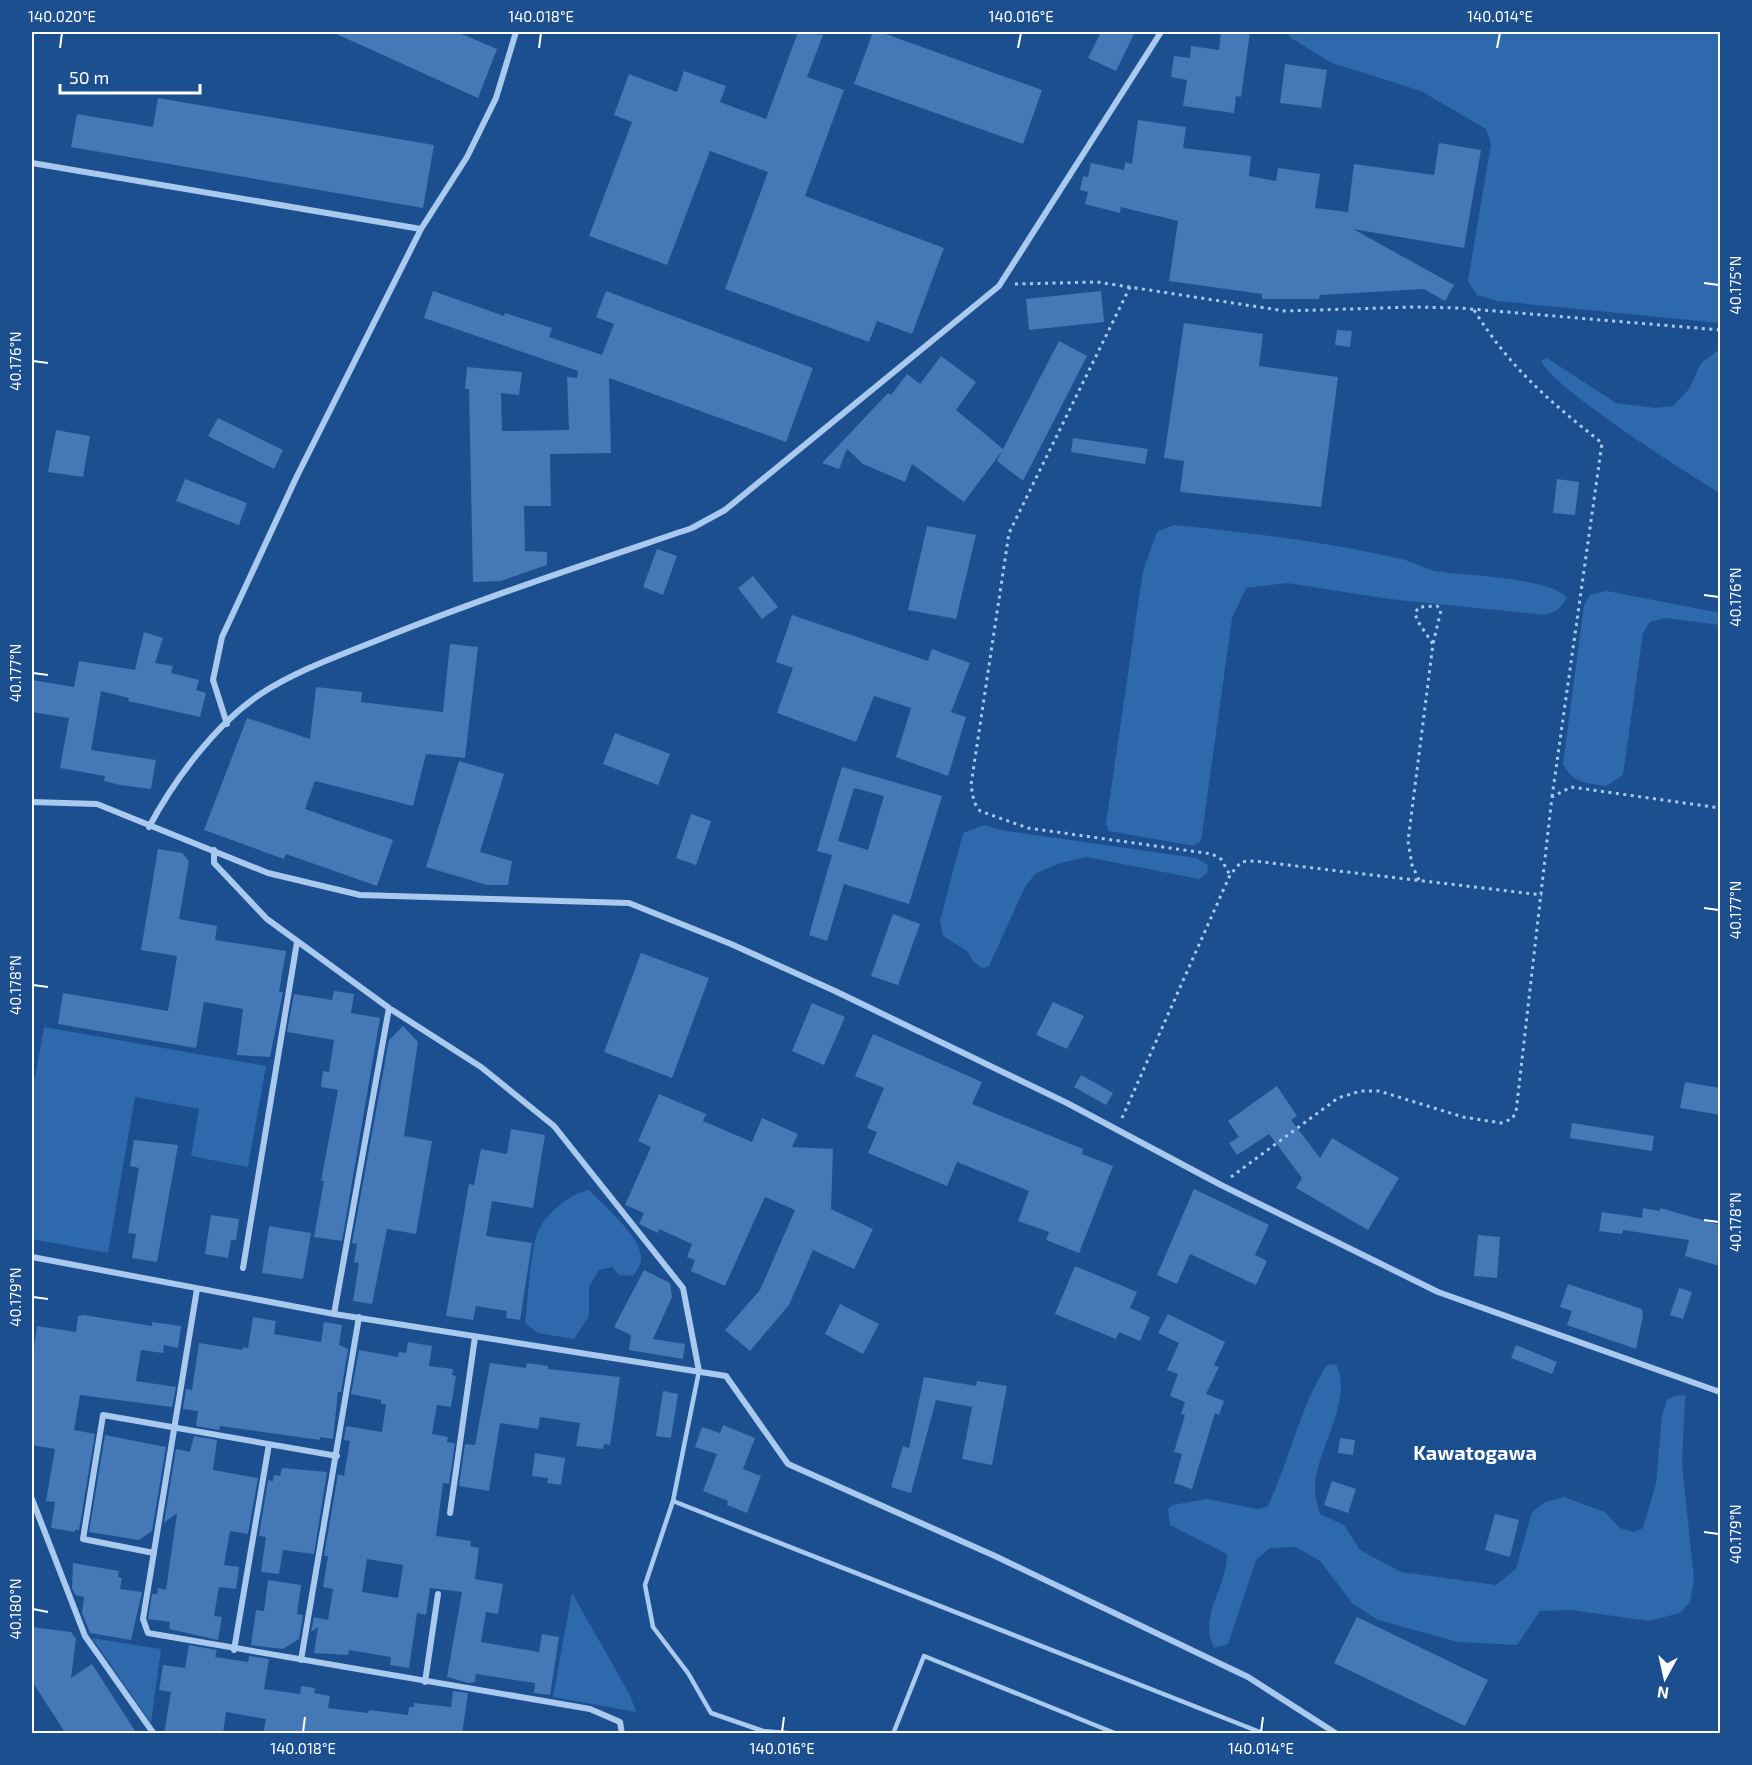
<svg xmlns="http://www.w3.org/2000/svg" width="1752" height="1765" font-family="'Exo 2',sans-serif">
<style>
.green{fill:#2e69ad}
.building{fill:#4478b7;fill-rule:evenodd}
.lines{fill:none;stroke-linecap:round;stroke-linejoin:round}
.path{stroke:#a9c9ee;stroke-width:3;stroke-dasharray:3 4.5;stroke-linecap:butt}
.service{stroke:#a9c9ee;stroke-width:4.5}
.minor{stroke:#a9c9ee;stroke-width:6}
.ticks{fill:none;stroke:#fff;stroke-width:2}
.labels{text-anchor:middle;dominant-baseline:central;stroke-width:5;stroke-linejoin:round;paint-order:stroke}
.quarter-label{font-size:20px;font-weight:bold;fill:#fff;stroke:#1b4f8f}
.neatline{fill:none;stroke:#fff;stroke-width:2}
.ticks-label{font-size:15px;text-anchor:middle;fill:#fff}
</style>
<rect width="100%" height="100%" fill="#1b4f8f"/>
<!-- green -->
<path class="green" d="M1287,32h433v291l-223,-22 -20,-6 -9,-14 23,-137 -5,-15 -65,-38 -89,-28 -41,-25z
M1720,349v144c-33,-20 -166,-104 -179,-132l6,-3 69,45 39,5 18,-2 16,-17 12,-26z
M1174,525c77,8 155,17 231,35 10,3 20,9 30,11 30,5 115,6 132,27l-9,12 -13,5 -156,-16 -102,-16 -41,5 -14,30 -31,223 -7,5 -85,-15 -3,-7 37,-253 14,-39z
M1607,591l113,22v12l-55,-7 -15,4 -7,11 -20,142 -17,11c-19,-3 -34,-3 -43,-22l21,-159 6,-10z
M984,825l17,5 195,28 12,7 -1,8 -8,6 -112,-22 -27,6 -25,11 -10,13 -36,79 -7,2 -8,-6 -7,-11 -24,-15 -3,-15 23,-88z
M44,1027l222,39 -18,101 -57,-11 8,-47 -64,-12 -27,156 -76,-14v-161h3z
M589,1190c14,15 49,44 52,65 2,8 -4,15 -8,21l-14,-1 -7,-8 -13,3 -10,17v29l-15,23 -36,-6 -13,-10c3,-24 5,-68 12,-89 6,-18 34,-42 52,-44z
M1336,1364c18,37 -19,83 -21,122 -1,9 3,20 5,28l24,11 16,25 41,22 95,13 20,-16 16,-57 13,-10 19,-5 41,15 15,16 14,4 9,-4 13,-44 6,-69 5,-15 8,-4 10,-1 -3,69 12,115 -4,23 -10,11 -31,8 -78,-11 -31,1 -23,34 -59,-3 -80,-22 -25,-16 -33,-43 -24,-14 -26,1 -14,12 -28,84 -14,4c-16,-32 13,-60 13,-94l-57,-29 -2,-16 5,-4 34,-6 50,10 10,-2c23,-46 32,-99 60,-142z
M572,1593l58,102 6,17 -83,-15z
M92,1638l69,11 -10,74z"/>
<!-- building -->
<path class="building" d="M332,32h125l40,17 -19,49z
M798,32l25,3 -16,42 37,13 -39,106 139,52 -32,86 -35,-13 -8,21 -144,-53 43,-117 -58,-21 -43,114 -78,-29 43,-114 -18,-7 15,-41 48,18 7,-21 42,15 -6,16 46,17z
M873,32h7l162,58 -19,54 -169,-60z
M1101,32h34l-19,39 -28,-13z
M1221,32h29l-9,65 -5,-1 -2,17 -51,-7 4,-26 -16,-3 3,-21 16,2 1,-12 28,4z
M1285,64l42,6 -6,38 -41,-5z
M158,98l276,47 -11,63 -352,-61 6,-33 76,13z
M1138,120l48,7 -3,21 68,8 -2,20 27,5 2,-13 42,6 -5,34 33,4 6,-48 80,11 5,-32 42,7 -17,98 -111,-19 101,56 -9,16 -21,-12 -104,6 -1,4h-57v-5l-93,-13 9,-60 -57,-14 -1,6 -35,-9 3,-12 -8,-2 3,-14 5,1 3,-14 33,7 1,-8 7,2z
M433,291l71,25 1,-3 47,15 -3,9 53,18 12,-31 -18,-7 10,-26 207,77 -27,74 -177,-64 2,75 -61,1 1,52h-27l1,45 22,1v13l-46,16 -28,1 -4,-193h-4l2,-22 55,5 -3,23 -18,-2 1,38 67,-1 -2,-53 10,1 1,-7 -154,-53z
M1101,291l3,31 -75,8 -3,-31z
M1184,323l79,11 -4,32 79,11 -17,130 -141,-15 4,-31 -20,-3z
M1337,330l15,1 -2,16 -15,-2z
M1059,341l28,15 -64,125 -26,-20 5,-10 -38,51 -52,-38 -7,18 -42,-18 -16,-15 -8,20 -17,-6 66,-70 3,2 16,-21 13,10 21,-28 35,26 -20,28 47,39z
M218,418l65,32 -9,19 -66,-33z
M56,430l34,6 -7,41 -35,-5z
M1073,438l75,11 -3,15 -74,-12z
M185,479l62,24 -8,22 -63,-24z
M1557,479l22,3 -4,33 -22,-2z
M927,526l49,9 -20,84 -48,-9z
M657,549l20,7 -14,39 -20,-8z
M753,576l25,31 -16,12 -24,-31z
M792,615l136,46 4,-12 38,14 -19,49 15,5 -18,59 -52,-19 15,-49 -37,-12 -18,46 -79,-29 16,-45 -17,-6z
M144,632l19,6 -8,25 18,3 -2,7 28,7 -3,10 10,3 -6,24 -72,-16 1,-3 -28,-7 -10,59 65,10 -5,29 -31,-4 -16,-4 1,-5 -45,-8 9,-50 -37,-6v-32l42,7 5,-26 56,9z
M450,644l28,3 -13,111 -39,-4 -13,52 -98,-25 -10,28 88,31 -16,46 -91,-32 -2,5 -80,-29 43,-112 63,21 6,-52 46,5 -1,10 82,10z
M615,733l55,21 -12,31 -55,-21z
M459,761l45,13 -24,78 32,9 -4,24h-21l-61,-18z
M842,767l100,29 -33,108 -65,-20 -17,57 -18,-6 23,-80 -15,-4zM854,788l30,8 -16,54 -30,-9z
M691,814l20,7 -15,44 -20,-7z
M158,849l24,4 7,8 -10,58 38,7 -2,14 71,11 -7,41h4l-13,65 -33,-2 6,-46 -39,-7 -8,46 -138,-24 5,-31 105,18 9,-55 -36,-6z
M893,914l27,10 -22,61 -27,-9z
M641,953l68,25 -37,100 -68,-26z
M334,991l20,3 -3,19 29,5 -38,223 -28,-4 10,-56h-3l17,-91 -17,-3 2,-16 6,1 5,-32 -47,-8 7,-38 38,6z
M1053,1002l31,14 -17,33 -31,-14z
M812,1003l33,14 -21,48 -32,-14z
M403,1026l15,16 -14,94 28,5 -16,93 -29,-5 -15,75 -19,-3 6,-38 -5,-1 3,-18 -5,-1 37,-203z
M873,1034l109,48 -10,22 111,45 -1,5 31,12 -34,87 -33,-13 3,-8 -31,-11 11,-30 -72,-29 -10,24 -79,-33 9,-21 -10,-4 17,-40 -29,-12z
M1081,1075l32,18 -7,12 -32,-18z
M1685,1082l35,6v27l-40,-7z
M1277,1086l20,30 -6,4 29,38 12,-20 67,40 -31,52 -72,-42 6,-10 -33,-44 -32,21 -8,-12 10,-6 -11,-16z
M659,1094l47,20 -3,7 49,21 10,-24 36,16 -6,13 41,2 -2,60 42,20 -19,40 -41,-19 -24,55 -39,46 -25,-21 35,-40 35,-80 -30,-13 -40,89 -34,-15 4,-11 -8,-3 5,-13 -33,-15 -1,4 -19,-9 5,-11 -19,-8 26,-58 -13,-6z
M1572,1123l82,13 -2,15 -82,-13z
M511,1129l34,6 -12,73 -41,-7 -6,35 46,7 -12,77 -14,-2 1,-7 -31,-5 -3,14 -27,-4 23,-132 5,1 7,-36 26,5z
M134,1140l44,5 -21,117 -25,-4 4,-24 -8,-1 11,-65 -9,-2z
M1194,1189l75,36 -14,30 12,6 -11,24 -66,-31 -13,30 -20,-9z
M1643,1208l17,3v-3l60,17v41l-35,-10 4,-16 -66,-10 -1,4 -23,-3 3,-19 40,6z
M211,1215l28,4 -3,21h-5l-3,18 -23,-4z
M269,1226l42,7 -8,46 -41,-6z
M1478,1235l22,2 -3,41 -23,-2z
M1075,1266l62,26 -7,16 20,9 -10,24 -21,-9 -3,7 -61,-25z
M644,1270l26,13 2,14 -19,42 32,5 -2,15 -54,-9 2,-15 -17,-8z
M1568,1284l74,25 1,7 -7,33 -69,-24 5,-14 -12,-4z
M1679,1288l13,4 -9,27 -13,-4z
M840,1304l39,20 -16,30 -38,-20z
M1168,1314l57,28 -11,23 5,2 -13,27 18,7 -5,14 -4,-2 -23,76 -18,-6 8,-29 -8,-2 11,-37 -4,-1 4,-12 -15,-6 8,-22 -11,-4 12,-27 -21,-10z
M84,1315l68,11v-4l29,4 -3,22 -14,-3 -1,8 -22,-3 -5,31 40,6 -4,20 -92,-12 -6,35 21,4 -16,96h-4v2l-24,-4 4,-26 -9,-1 9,-52 -23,-4v-83l5,-36 39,6 2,-16z
M253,1317l23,4 -2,13 47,8 3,-20 18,3 -3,20 9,4 -7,43h-3l-5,47 -13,-2v3l-100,-14 -1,4 -23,-4 2,-15 -15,-2 3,-20 6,1 7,-47 44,7v-3l5,1z
M408,1342l24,4 -3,20 24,3 -1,6 4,1 -5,31 -14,-2 -5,29 16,3 -1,5 8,1 -6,41 -6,-1 -7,53 35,5 -1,5 9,2 -4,31 28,5 -5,30 -12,-2 -5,30 58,10 3,-18 17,3 -9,58 -16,-2 1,-10 -59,-9 -1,8 -6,1 -22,-6 15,-85 -32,-4 -4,27 -9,-2 -8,55 -19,-3 1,-8 -42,-7 -1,5 -34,-2 4,-26 -7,5 3,-15 14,3 5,-31 -10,-2 5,-31h-4l14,-82 6,2 6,-35 -6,-1 2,-14 36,6 4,-28h-5v-4l-30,-6 8,-44 39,7 1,-5 7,1zM367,1559l36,6 -5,33 -36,-6z
M1516,1345l41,17 -5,12 -41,-16z
M490,1363l36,5 1,-5 21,3v3l72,8 -10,68 -6,-1 -1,5 -27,-3 4,-23 -40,-6 -2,12 -38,-6 -11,68 -30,-5 6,-42 10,1z
M924,1377l52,9 1,-5 30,5 -15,79 -30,-6 10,-52 -36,-7 -25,93 -20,-6 12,-41 6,2z
M663,1391l15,3 -7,44 -15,-2z
M723,1425l32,13 -12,31 18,7 -14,37 -20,-8 1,-4 -25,-10 14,-37 -22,-7 7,-20 18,6z
M105,1435l61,12 -14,84 -13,9 -50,-8z
M194,1436l23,4 -4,30 45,8 -10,56 -18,-3 -6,34 15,2 -3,22 -17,-2 -5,29 8,1 -4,23 -49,-11 1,-7 -22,-3 4,-25h5l1,-6 8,2 11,-77 -13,10 12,-74 14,3z
M1340,1438l15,2 -2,15 -15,-2z
M535,1453l30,5 -4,27 -14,-2 1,-5 -16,-2z
M282,1468l45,4 -13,82 -31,-4 -4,24 -18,-2 5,-35 -7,-1 9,-56 5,1 1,-6 6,1z
M1332,1481l24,8 -8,24 -24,-8z
M1495,1514l24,6 -9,37 -25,-7z
M73,1563l46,8 -1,6 4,1 -2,11 22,3 -11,48 -41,-7 -8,-20 2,-16 -9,-2 -3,-7z
M268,1580l33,5 -4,29 6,1 -4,24 -16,10 -32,-4 5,-35 8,1z
M1357,1617l131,63 -23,46 -131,-63z
M32,1627l39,5 5,7 -5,39 21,-14 45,70h-71l-34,-53z
M189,1645l28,5 -2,7 33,5 1,-6 20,3 -5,30 36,5 1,-8 14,2 -1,5 16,3 -2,12 40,5 1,-3 39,5 1,-8h5v-4l37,4 2,-16 15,2 -6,41h-100l-21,-3v3h-78l3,-15 -40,-7 -3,22h-59l7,-42 -12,-2 4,-25 22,3z"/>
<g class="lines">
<!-- path -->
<path class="path" d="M1015,284l82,-2 188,29 129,-4 45,1 261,22
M1130,287l-121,246 -38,252 3,17 6,9 48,17 184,26 9,5 9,16
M1474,310c37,59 74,90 128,133l-50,354
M1419,880l-7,-15 -4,-24 25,-197 -16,-24 -2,-7 4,-6 18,-1 4,4 -8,34
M1122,1118l108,-243 11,-13 13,-1 288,34
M1231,1177l107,-79 23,-7h18l84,26 38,6 11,-4 4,-7 36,-315 19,-10 149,21"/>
<!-- service -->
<path class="service" d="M699,1371l-26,130 -28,84 8,42 35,46 23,40 52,18 35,3
M673,1501l592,233
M893,1734l31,-78 193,78"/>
<!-- minor -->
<path class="minor" d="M32,163l389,66
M227,724l-14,-44 9,-43 75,-161 124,-247 46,-72 29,-59 20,-66
M32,802l65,2 171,69 92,22 269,8 102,41 104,47 232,112 154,82 217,107 282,100
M149,827c25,-47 66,-102 110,-132 38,-25 82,-40 124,-57 102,-41 206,-75 309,-110l33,-18 274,-224 162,-254
M214,850v13l53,56 122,89 92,59 73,59 129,162 16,83
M32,1257l302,57 392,62 62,88 207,92 253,121 89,57
M243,1268l54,-326
M197,1289l-54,330 5,14 442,76 30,13 2,12
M334,1314l55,-306
M32,1499l53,137 69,98
M450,1513l25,-176
M154,1553l-71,-14 20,-124 234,41
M234,1650l35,-206
M301,1660l58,-343
M425,1682l13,-88"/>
</g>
<!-- ticks -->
<path class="ticks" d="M60,48l2,-15M539,48l2,-15M1018,48l3,-15M1497,48l3,-15M1704,283l15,2M33,361l15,2M1704,595l15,2M33,673l15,2M1704,908l15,2M33,985l15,2M1704,1220l15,2M33,1297l15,2M1704,1532l15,2M33,1609l15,3M303,1732l2,-15M782,1732l2,-15M1261,1732l2,-15"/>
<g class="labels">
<!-- quarter labels -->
<g class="quarter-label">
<text x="1475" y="1452">Kawatogawa</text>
</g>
</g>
<!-- border -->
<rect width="1752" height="1765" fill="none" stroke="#1b4f8f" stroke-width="66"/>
<!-- north arrow -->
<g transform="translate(1665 1678) rotate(188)" stroke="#1b4f8f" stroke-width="4.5" paint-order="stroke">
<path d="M0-4.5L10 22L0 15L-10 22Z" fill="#ffffff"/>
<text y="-9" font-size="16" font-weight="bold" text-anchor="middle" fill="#ffffff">N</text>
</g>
<!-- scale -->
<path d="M60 84v9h140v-9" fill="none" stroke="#ffffff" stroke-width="3"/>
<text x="69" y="84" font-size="18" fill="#ffffff" stroke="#1b4f8f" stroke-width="4.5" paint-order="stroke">50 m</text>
<rect x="33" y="33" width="1686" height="1699" class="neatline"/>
<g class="ticks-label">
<text x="62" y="22">140.020°E</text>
<text x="541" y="22">140.018°E</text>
<text x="1021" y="22">140.016°E</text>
<text x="1500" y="22">140.014°E</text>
<text transform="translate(1736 285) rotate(-90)" y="5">40.175°N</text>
<text transform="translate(16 361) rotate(-90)" y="5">40.176°N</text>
<text transform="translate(1736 597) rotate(-90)" y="5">40.176°N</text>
<text transform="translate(16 673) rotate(-90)" y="5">40.177°N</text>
<text transform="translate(1736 910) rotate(-90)" y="5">40.177°N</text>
<text transform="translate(16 985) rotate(-90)" y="5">40.178°N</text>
<text transform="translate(1736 1222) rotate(-90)" y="5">40.178°N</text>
<text transform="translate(16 1297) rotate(-90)" y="5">40.179°N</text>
<text transform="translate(1736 1534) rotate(-90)" y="5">40.179°N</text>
<text transform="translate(16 1609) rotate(-90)" y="5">40.180°N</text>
<text x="303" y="1754">140.018°E</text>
<text x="782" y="1754">140.016°E</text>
<text x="1261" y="1754">140.014°E</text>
</g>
</svg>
